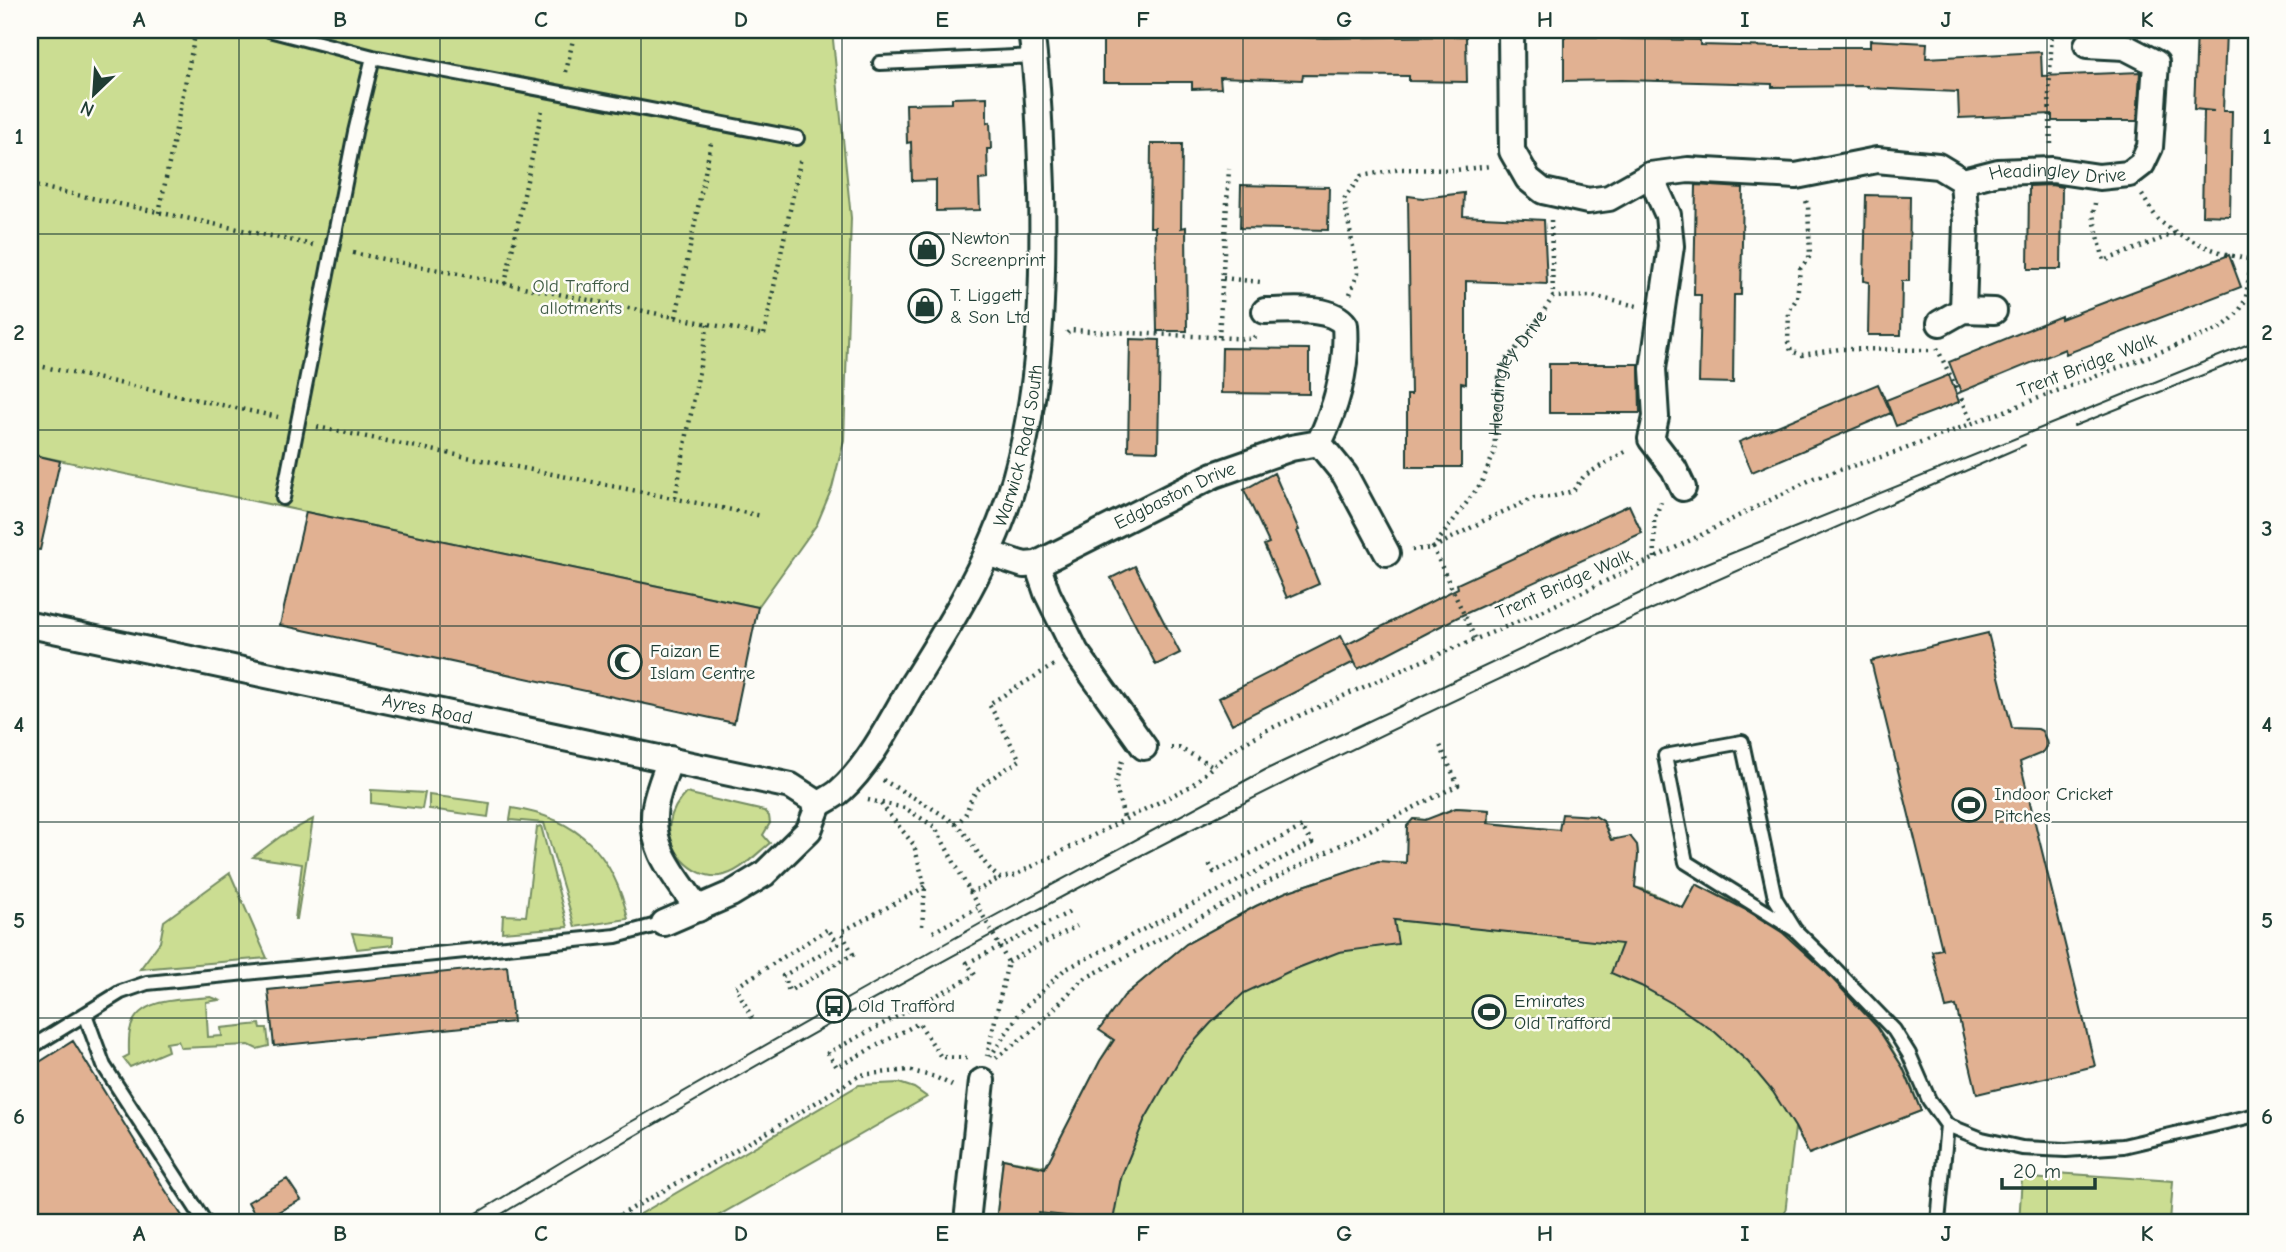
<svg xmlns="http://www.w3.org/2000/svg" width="2286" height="1252" font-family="'Comic Neue',sans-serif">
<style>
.green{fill:#cbdd92;stroke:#758d63;stroke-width:2}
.building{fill:#e1b192;stroke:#1f3d34;stroke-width:2}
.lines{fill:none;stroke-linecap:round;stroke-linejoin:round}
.service-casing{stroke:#1f3d34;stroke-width:18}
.minor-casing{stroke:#1f3d34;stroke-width:30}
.path{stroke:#1f3d34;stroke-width:4.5;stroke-dasharray:2 5;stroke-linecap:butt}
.service{stroke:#fdfcf7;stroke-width:12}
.minor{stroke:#fdfcf7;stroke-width:24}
.tram{stroke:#1f3d34;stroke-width:2}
.grid{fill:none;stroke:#1f3d34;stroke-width:2;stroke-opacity:0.55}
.labels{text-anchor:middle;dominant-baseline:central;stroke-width:5;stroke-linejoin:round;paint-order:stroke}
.street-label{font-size:19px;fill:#1f3d34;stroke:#fdfcf7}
.poi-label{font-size:19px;fill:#1f3d34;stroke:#fdfcf7;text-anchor:start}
.park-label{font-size:19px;fill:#415d47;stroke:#fdfcf7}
.neatline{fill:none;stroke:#1f3d34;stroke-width:2.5}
.grid-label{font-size:23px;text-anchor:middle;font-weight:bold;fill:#1f3d34}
</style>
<rect width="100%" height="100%" fill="#fdfcf7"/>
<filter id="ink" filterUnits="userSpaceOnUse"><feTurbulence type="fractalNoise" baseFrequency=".0143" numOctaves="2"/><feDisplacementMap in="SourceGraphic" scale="14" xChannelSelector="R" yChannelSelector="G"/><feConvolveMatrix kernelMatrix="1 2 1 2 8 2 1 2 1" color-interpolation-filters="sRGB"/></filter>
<g filter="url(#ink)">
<!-- green -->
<path class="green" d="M30,30h802l19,188 -7,222 -12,48 -15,36 -59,83 -728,-153z
M371,790l54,3 -3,16 -51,-6z
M686,793l78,18 5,5 1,7 -7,12 7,8c-15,12 -32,31 -51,33 -26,3 -55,-29 -49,-54 2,-11 9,-22 16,-29z
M429,795l61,8 -2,14 -59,-8z
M512,808c66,10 102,46 116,111l-53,8 -31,-104 -34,-3z
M1456,808l33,2v13l70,7 36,-14 8,5 3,16 31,8c3,18 -2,28 -13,41l19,3 40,19 13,-24c23,12 49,23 71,37 55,34 104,90 135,145 8,14 13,30 19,45l-112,43 -14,-26 -11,94h-788l7,-63 118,21 3,-12 -64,-29 40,-78 13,-21 11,-44 62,-52 70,-38 30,-14 72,-24 2,13 42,-7 -3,-12 16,1 -8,-35 7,-9 25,2 1,-7z
M313,819l-16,100h-2l7,-55 -49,-7 28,-21z
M541,826l27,101 -66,5 1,-17 23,1 11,-89z
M230,873l37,85 -127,11 20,-27 4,-21z
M352,933l41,4v8l-36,4z
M211,997l8,3 -13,2 2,35 14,-1 -1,-8 39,-4 1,4h6l2,18 -12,3 -8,-4 -68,3 -3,-7 -12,2 2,8 -38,16 -7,-9 6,-3c0,-8 -1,-20 2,-28 9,-31 55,-27 80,-30z
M899,1083l15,5 13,9 -220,125h-80l232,-137z
M2056,1173l117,8 -3,41h-151l3,-45 33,3z"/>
<!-- building -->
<path class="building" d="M1103,30h69v2l47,-1v3l105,4 142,-2 1,46 -58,-1v-5l-106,-1 -1,5 -82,-3 1,11 -29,1v-7h-89z
M2197,30h29l-3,81h9l-2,105 -28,-1 2,-104h10l-20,-2z
M1564,37h57v2l79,1v5l79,2h91v-7l57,3 -1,15 115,-6 1,24 98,-4 -3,49h-85v-7l-93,4 -1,-26 -90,-4v-2l-96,1v-3l-150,-4 -58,1z
M987,97v26l3,-1 1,27h-4l1,30 -9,1 1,30 -44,1v-31l-24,1 -1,-39 -4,1 -1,-39 46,-1v-5z
M1151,144h31l-1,84 5,-1 1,104h-30l-2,-104h-5z
M1241,185l88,2 -1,43 -88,-2z
M1696,185l47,3 -2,107h-7l-1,88 -34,-1 2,-87h-7z
M2051,185l11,2 -1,82h-33l1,-83z
M1464,193l-1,23 81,4 3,64 -81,-3v103l-5,-1v84h-54v-72h4l-3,-199 15,2z
M1866,195l44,1 -1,85h-7l-1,54h-33l1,-53 -5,-1z
M2229,255l12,32 -175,67 -1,-5 -104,43 -12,-30 112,-46v3z
M1130,339l30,1 -2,111 -30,-1z
M1222,348l87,1v45l-88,-1z
M1549,364h90l1,49h-91z
M1949,375l10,27 -63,24 -10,-26z
M1878,384l13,29 -139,59 -13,-30z
M30,454l30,7 -20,89 -10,-1z
M1274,473l25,57 -2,1 22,53 -32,14 -23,-53 5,-2 -25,-53z
M1629,505l13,28 -184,84 -100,52 -12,-24 112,-57 -1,-4z
M306,512l452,95 -24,116 -454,-98z
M1135,566l45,87 -24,12 -45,-87z
M1988,633l24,95 26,1 4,2 4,9 1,5 -5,8 -22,9 75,304 -118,28 -21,-88 -10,2 -14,-57 10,-2 -71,-288z
M1341,636l13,26 -122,62 -13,-26z
M1456,808l33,2 -1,13 71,7 3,-16 33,2 8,5 8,19 19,-4 7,9 1,10 -3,32 48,21 13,-24 52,27 35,22 43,39 51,55 26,41 18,43 -112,43 -14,-27 -22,-35 -25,-30 -33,-30 -38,-26 -36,-20 -30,-13 11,-29 -228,-24 4,24 -59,8 -49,19 -46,22 -33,30 -29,32 -38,66 -23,56 -8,44 -74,-8 -1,9h-42l7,-63 42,9 55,-107 14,-21 -15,-10 25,-34 62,-52 70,-38 30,-14 92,-31 28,2 1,-37 6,-7 12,1z
M507,966l6,56 -239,24 -6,-56z
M73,1041l89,144 24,37h-156v-154z
M287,1179l14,21 -42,22 -11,-20z"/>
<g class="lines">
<defs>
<path id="service" d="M269,30l104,27 424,81
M880,63l155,-7
M283,498l72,-366 18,-75
M1795,930l-20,-32 -33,-156 -77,14 21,106 109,68 37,36 62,64 15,24 20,46 18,25 35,14 40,9 44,2 57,-4 133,-31
M85,1014l19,52 101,156
M30,1048l91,-56 26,-9 469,-47 48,-13
M1938,1222l9,-97"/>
<g id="minor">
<path d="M1511,30l1,121 16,28 15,12 45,10 21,-3 41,-23 38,-5 108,6 81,-16 61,6 25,15 3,42 -3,87"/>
<path d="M1650,175l18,40 3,31 -18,123 3,48 -5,22 23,30 9,19"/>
<path id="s2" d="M1963,181l35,-9 54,-2 47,7 30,-3 13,-10 8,-17 6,-84 -31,-16 -38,-2"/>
<path d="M1940,323l23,-13 31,1"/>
<path d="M1319,443l26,32 42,78"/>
<path id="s3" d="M987,553l37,12 13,-1 177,-89 77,-27 28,-5c18,-37 29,-76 26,-118 -14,-20 -57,-14 -80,-14"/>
<path d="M1037,564l10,29 29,59 68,95"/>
<path id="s4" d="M30,625l761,161 28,18"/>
<path d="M670,759c-5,15 -12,31 -15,47 -7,42 21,71 43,103"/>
<path id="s5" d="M819,804c7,-4 16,-8 22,-14 29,-26 51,-71 71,-105 34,-54 70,-112 92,-172 37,-103 40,-217 38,-325 -2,-53 -4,-106 -11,-158"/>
<path d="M664,923l67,-29 33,-20 45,-44 10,-26"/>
<path d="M967,1222l15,-141"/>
</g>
</defs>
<!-- service casing -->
<use href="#service" class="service-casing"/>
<!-- minor casing -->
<use href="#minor" class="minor-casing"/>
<!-- path -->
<g class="path">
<path d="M566,72l9,-42"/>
<path d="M2051,144l-2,-49 3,-65"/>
<path d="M30,185l283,60"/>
<path d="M2142,195c5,8 10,17 16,24 16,17 75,42 98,40"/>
<path d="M1806,201l2,5 2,50 -10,13 -3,29 -8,13 -1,31 3,9 11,4 38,-6 91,1"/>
<path d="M2095,203l-2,12 11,46 72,-28"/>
<path d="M159,213l37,-183"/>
<path d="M1551,220l2,77"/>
<path d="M353,253l411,82 37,-178"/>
<path d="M1223,278l38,4 1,2"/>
<path d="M505,284l37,-174"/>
<path d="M1350,294l8,-21 -14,-74 17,-23 40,-7 55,1 35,-4"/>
<path d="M676,317l35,-174"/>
<path d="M1067,333l3,-3 183,9 2,-3"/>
<path d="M1219,337l10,-168"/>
<path d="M1937,348l36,75"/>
<path d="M30,364l248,53"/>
<path d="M317,427l445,89"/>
<path d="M675,498l33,-174"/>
<path d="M1412,550l21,-2 54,-29 47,-21 17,-1 22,-6 11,-15 44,-26"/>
<path d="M1655,558l-1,-38 7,-18"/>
<path id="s1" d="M1475,638l-42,-90 49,-66 12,-29 5,-75 6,-17 21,-24 27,-40 39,-1 45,10"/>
<path d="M1171,748h8l36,19"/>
<path d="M1122,761l-7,22 9,35"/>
<path d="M883,780c23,14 50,27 71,43 19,15 26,41 46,55l13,-2 178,-90 38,-34 36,-21 150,-67 112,-46 128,-60 159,-80 83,-26 323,-123c12,-10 21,-17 26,-32l10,-72"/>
<path d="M868,800l37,8 30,19 73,135 -21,94"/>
<path d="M881,804l33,41 11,42 -3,39"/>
<path d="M955,824c15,-10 11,-16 18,-28 9,-15 33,-26 47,-36l-31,-56 65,-39"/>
<path d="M969,892l9,-2 22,-12"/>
<path d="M933,932l44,-24"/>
<path d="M1008,962l69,-36"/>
<path d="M752,1018l-16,-31 92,-58 10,15 -55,32 6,15 64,-37 -12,-22 84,-45"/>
<path d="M990,1057l31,-46 43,-41 248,-127 -10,-16 -88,45 -6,-10"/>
<path d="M967,1058l-26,-1 -22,-34 -82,44 -9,-14 147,-78 -8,-12 103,-51"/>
<path d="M996,1058l37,-28 49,-50 141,-75 235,-120 -19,-42"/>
<path d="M608,1222l167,-94 85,-53 48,-5 27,7 21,10"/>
</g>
<!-- service -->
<use href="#service" class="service"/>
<!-- minor -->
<use href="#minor" class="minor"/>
<!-- tram -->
<path class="tram" d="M2074,426l182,-72
M462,1222l104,-63 268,-153 151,-85 280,-151 420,-198 571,-231
M488,1222c244,-144 489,-285 742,-412 260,-132 528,-249 795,-365"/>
</g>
</g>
<!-- grid -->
<path class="grid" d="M239,30v1192M440,30v1192M641,30v1192M842,30v1192M1043,30v1192M1243,30v1192M1444,30v1192M1645,30v1192M1846,30v1192M2047,30v1192M30,234h2226M30,430h2226M30,626h2226M30,822h2226M30,1018h2226"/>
<!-- icons -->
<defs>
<symbol id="shop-ring" viewBox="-11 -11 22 22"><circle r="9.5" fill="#fdfcf7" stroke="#1f3d34" stroke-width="1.5"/><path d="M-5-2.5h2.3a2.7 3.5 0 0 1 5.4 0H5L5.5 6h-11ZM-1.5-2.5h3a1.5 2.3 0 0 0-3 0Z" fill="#1f3d34"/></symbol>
<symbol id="mosque-ring" viewBox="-11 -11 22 22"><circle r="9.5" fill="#fdfcf7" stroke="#1f3d34" stroke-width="1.5"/><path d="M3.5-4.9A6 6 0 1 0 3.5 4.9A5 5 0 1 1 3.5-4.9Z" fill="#1f3d34"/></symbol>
<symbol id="stadium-ring" viewBox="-11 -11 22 22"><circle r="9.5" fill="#fdfcf7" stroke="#1f3d34" stroke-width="1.5"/><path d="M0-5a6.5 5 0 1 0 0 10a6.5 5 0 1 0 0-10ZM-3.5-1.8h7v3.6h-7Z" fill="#1f3d34"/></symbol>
<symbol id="bus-ring" viewBox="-11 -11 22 22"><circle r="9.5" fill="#fdfcf7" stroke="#1f3d34" stroke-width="1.5"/><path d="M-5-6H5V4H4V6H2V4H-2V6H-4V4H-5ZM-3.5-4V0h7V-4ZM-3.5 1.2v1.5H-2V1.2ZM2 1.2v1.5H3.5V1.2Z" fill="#1f3d34"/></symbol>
</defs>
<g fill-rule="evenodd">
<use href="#shop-ring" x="908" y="230" width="38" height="38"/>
<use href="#shop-ring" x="906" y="287" width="38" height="38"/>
<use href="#mosque-ring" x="606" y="643" width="38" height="38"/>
<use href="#stadium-ring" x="1950" y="786" width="38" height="38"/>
<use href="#bus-ring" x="815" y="987" width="38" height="38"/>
<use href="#stadium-ring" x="1470" y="993" width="38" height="38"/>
</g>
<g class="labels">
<!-- street labels -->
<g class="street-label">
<text stroke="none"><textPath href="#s2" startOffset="96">Headingley Drive</textPath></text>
<text transform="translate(2087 365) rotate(-21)">Trent Bridge Walk</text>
<text stroke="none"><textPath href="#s1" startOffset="299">Headingley Drive</textPath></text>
<text stroke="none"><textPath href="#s5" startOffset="418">Warwick Road South</textPath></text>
<text stroke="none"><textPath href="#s3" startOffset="206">Edgbaston Drive</textPath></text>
<text transform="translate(1564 584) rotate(-24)">Trent Bridge Walk</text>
<text stroke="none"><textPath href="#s4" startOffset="406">Ayres Road</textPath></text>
</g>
<!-- poi labels -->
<g class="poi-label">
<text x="951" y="238">Newton<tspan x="951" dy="22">Screenprint</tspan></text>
<text x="950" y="295">T. Liggett<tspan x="950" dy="22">&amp; Son Ltd</tspan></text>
<text x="650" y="651">Faizan E<tspan x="650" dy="22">Islam Centre</tspan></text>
<text x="1994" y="794">Indoor Cricket<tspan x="1994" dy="22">Pitches</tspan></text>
<text x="1514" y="1001">Emirates<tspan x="1514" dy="22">Old Trafford</tspan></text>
<text x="858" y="1006">Old Trafford</text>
</g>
<!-- park labels -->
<g class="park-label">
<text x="581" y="286">Old Trafford<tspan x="581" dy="22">allotments</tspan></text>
</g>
</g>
<!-- margin -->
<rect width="2286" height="1252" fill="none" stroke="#fdfcf7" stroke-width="77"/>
<!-- north arrow -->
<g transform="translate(94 94) rotate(205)" stroke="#fdfcf7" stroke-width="5" paint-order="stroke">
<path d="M0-5L12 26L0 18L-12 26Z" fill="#1f3d34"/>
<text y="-10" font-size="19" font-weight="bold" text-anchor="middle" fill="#1f3d34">N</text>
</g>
<!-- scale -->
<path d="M2002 1178v10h93v-10" fill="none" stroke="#1f3d34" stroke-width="3.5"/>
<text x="2013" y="1178" font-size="21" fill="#1f3d34" stroke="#fdfcf7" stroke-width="5" paint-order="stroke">20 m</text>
<rect x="38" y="38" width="2210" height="1176" class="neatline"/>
<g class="grid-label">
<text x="139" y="27">A</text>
<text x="340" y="27">B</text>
<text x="541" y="27">C</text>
<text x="741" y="27">D</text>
<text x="942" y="27">E</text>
<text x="1143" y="27">F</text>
<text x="1344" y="27">G</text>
<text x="1545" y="27">H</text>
<text x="1745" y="27">I</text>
<text x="1946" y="27">J</text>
<text x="2147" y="27">K</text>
<text x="19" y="144">1</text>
<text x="2267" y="144">1</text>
<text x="19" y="340">2</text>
<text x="2267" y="340">2</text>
<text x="19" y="536">3</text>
<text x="2267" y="536">3</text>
<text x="19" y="732">4</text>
<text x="2267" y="732">4</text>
<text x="19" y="928">5</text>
<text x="2267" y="928">5</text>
<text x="19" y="1124">6</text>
<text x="2267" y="1124">6</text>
<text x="139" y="1241">A</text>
<text x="340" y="1241">B</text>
<text x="541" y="1241">C</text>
<text x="741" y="1241">D</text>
<text x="942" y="1241">E</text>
<text x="1143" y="1241">F</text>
<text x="1344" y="1241">G</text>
<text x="1545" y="1241">H</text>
<text x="1745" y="1241">I</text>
<text x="1946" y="1241">J</text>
<text x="2147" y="1241">K</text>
</g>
</svg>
